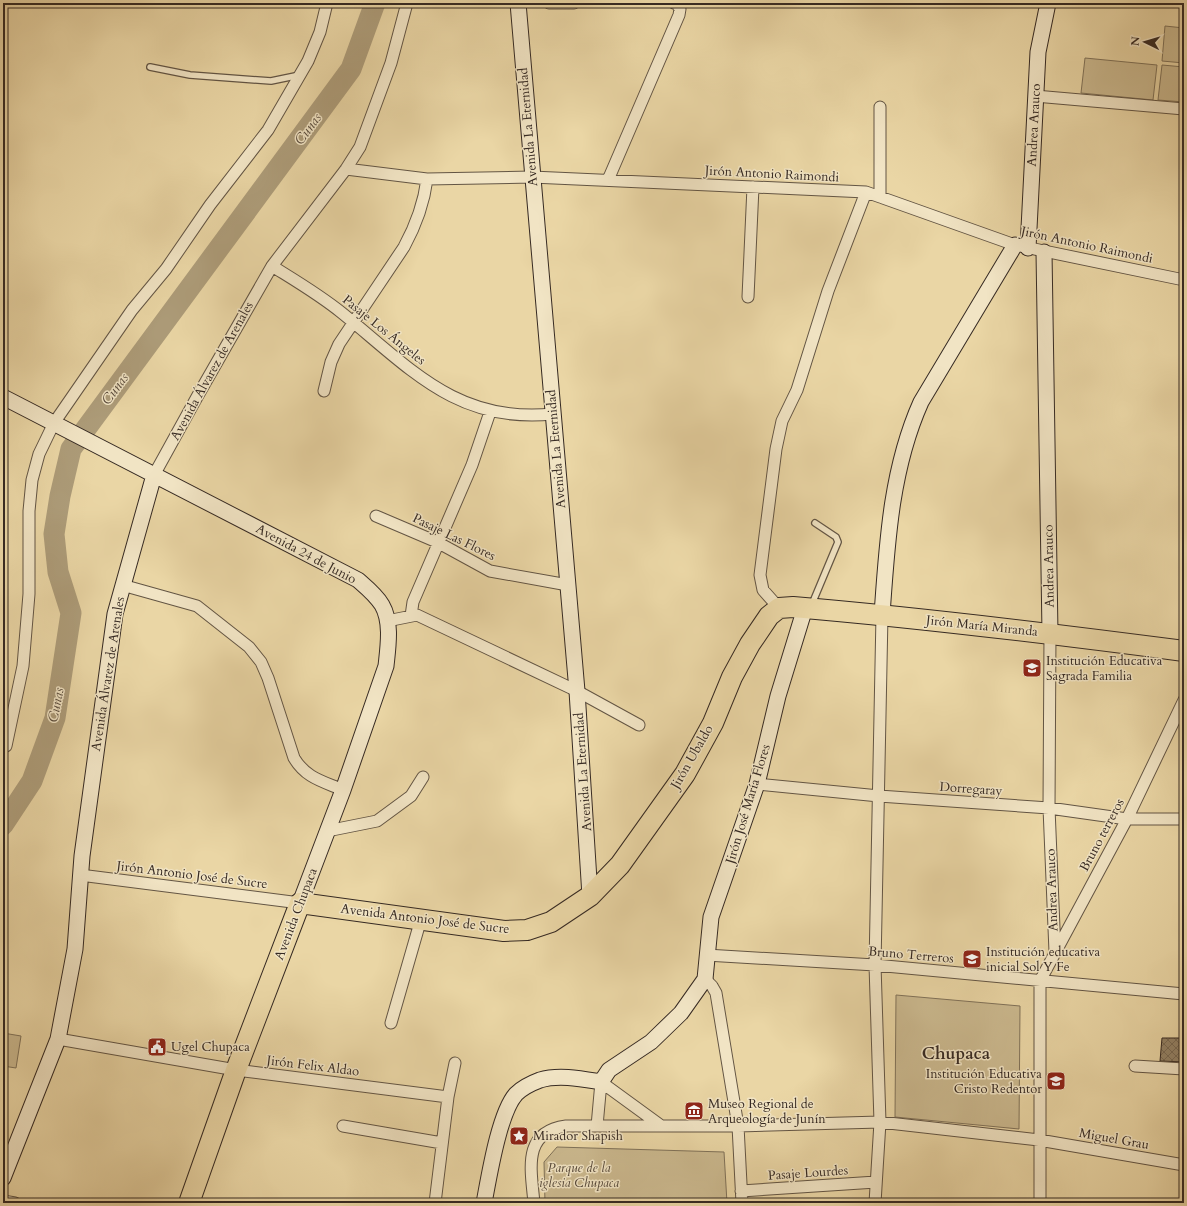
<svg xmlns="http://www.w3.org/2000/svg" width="1187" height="1206" font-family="Cardo,serif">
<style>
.park{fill:#cbb98f;stroke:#807259}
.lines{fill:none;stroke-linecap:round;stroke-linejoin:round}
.river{stroke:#ad9c79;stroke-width:21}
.building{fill:url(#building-cross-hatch);stroke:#362a23}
.lane-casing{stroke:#635544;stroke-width:8}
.street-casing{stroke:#635544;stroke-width:13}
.secondary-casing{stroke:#362a23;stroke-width:17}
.highway-casing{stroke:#362a23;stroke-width:22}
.lane{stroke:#f1e4c4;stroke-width:5.5}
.street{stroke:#f1e4c4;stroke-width:11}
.secondary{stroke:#f1e4c4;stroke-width:15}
.highway{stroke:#ead6a5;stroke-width:20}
.labels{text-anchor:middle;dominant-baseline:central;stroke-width:3;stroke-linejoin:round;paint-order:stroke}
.street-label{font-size:13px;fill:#362a23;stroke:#f1e4c4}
.poi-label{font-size:13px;fill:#362a23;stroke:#f1e4c4;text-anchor:start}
.park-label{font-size:13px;font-style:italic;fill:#544739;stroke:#f1e4c4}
.water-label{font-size:14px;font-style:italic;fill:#5a4c3d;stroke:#f1e4c4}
.district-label{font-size:17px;font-weight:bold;fill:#362a23;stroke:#f1e4c4}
</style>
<defs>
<pattern id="building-cross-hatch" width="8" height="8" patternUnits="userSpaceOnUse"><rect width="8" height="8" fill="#948367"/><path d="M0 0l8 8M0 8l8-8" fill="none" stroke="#7a6b54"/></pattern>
</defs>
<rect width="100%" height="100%" fill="#ead6a5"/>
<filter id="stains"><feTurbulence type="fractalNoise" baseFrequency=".005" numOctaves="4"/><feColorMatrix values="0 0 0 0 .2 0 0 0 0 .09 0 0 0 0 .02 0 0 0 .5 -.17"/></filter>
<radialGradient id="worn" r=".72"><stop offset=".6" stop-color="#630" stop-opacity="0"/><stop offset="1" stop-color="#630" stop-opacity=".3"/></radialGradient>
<!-- park -->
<path class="park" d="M1165,26l19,2v35l-22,-2z
M1085,58l72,7 -4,35 -72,-7z
M1162,65l22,2v35l-26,-2z
M896,995l124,11 -1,123 -124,-12z
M3,1033l18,3 -5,32 -13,-2z
M557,1147l167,5 3,51h-182l-1,-41z"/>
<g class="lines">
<!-- river -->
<path class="river" d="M3,825l29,-44 23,-63 16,-105 -13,-41 -4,-38 6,-38 11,-47 280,-380 24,-66"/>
</g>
<!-- building -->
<path class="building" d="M1162,1038h22v24l-24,-1z"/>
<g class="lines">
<defs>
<path id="lane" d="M150,67l40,8 81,6 29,-6
M812,604l26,-62 -2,-5 -21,-14"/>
<path id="street" d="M549,3h25
M1035,96l149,13
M346,169l81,10 105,-2 334,15 149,53 169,35
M608,180l71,-165 1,-6 -3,-5 -3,-1
M880,197v-90
M272,266c24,15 48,29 70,47 68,55 115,111 211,101
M748,297l5,-110
M324,391l7,-29 8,-18 65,-97c12,-22 20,-44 23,-68
M154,475l43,-78 75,-131 74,-97 14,-22 31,-84 16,-60
M376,516l61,26 53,29 78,14
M122,585l75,21 52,41 12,15 7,16 26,80c12,20 28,23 49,32
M779,608l-16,-18 -3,-15 16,-126 6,-28 15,-31 31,-99 38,-99
M411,616l2,-14 59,-137 18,-53
M387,621l30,-6 160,76 62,34
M1050,633l-1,175 6,144
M6,746l17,-80 6,-72v-83l3,-31 7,-26 15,-31 78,-113 34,-41 44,-64 58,-75 40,-69 12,-29 7,-29
M757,784l122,12 170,12 78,11h57
M327,831l50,-10 34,-25 12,-19
M80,875l220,28
M706,955l169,10 309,29
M705,979l7,7 4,7 22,133 4,77
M391,1023l30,-104
M58,1039l178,31 212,27
M1135,1066l49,3
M601,1082l59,43
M343,1126l99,17
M597,1126l4,-44
M741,1191l135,-9
M3,1201l12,2
M435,1203l13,-106 7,-34
M534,1203c-3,-34 -12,-71 32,-77h172l142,-4 159,18 145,25
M875,1203l5,-81 -5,-157 7,-350
M1040,1203v-222l87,-162 57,-119"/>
<path id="secondary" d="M518,3l59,688 13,205
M1028,248l10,-196 10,-49
M1044,252l6,381
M3,397l355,183c8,7 18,15 24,25 10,17 6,42 4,61l-43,124 -43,113
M882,615c5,-72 9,-146 39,-213l94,-157
M3,1178l55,-139 17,-90 7,-93 33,-242 39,-139
M484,1203c5,-26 15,-90 32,-109 6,-6 16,-11 24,-14 19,-6 43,-1 61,2l8,-12 42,-28 30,-29 24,-34 6,-62 46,-133 21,-88 27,-88"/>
<path id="highway" d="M189,1203l47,-133 64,-167 204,28 23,-1 24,-8 39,-26 30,-31 65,-91 28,-51 19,-46 18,-33 19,-28 10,-8 14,-1c131,11 261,27 391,44"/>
</defs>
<!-- lane casing -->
<use href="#lane" class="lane-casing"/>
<!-- street casing -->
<use href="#street" class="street-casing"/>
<!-- secondary casing -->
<use href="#secondary" class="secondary-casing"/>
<!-- highway casing -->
<use href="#highway" class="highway-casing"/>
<!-- lane -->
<use href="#lane" class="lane"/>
<!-- street -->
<use href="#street" class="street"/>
<!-- secondary -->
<use href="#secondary" class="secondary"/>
<!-- highway -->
<use href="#highway" class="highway"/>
</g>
<!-- icons -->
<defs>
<symbol id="school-square" viewBox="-11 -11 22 22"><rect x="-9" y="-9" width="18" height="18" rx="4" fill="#8f2418" stroke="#f1e4c4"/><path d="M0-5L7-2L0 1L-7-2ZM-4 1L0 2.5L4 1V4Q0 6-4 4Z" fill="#fff"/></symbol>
<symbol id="civic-square" viewBox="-11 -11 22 22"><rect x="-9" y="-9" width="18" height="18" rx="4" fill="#8f2418" stroke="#f1e4c4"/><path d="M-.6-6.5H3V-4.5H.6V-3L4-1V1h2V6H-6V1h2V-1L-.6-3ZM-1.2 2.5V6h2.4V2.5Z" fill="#fff"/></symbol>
<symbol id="museum-square" viewBox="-11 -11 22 22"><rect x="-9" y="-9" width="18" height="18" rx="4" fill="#8f2418" stroke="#f1e4c4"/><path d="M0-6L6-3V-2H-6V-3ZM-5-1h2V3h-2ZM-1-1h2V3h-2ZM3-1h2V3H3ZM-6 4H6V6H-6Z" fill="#fff"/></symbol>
<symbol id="sight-square" viewBox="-11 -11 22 22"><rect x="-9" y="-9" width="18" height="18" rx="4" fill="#8f2418" stroke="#f1e4c4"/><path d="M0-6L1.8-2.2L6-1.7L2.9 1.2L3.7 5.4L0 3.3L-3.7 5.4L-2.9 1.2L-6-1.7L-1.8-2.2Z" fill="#fff"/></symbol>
</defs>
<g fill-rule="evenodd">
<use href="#school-square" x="1021" y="657" width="22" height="22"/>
<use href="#school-square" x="961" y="948" width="22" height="22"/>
<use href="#civic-square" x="146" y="1036" width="22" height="22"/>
<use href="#school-square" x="1045" y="1070" width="22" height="22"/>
<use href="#museum-square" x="683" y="1100" width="22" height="22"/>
<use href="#sight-square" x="508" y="1125" width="22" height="22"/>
</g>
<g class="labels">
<!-- street labels -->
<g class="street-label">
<text transform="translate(1034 125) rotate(-87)">Andrea Arauco</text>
<text transform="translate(528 127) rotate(-95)">Avenida La Eternidad</text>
<text transform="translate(772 174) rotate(3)">Jirón Antonio Raimondi</text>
<text transform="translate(1087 245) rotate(12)">Jirón Antonio Raimondi</text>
<text transform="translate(384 330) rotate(39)">Pasaje Los Ángeles</text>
<text transform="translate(212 371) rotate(-61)">Avenida Álvarez de Arenales</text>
<text transform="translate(556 449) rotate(-95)">Avenida La Eternidad</text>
<text transform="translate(454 537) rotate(26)">Pasaje Las Flores</text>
<text transform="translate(306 554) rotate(28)">Avenida 24 de Junio</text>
<text transform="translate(1049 566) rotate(-91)">Andrea Arauco</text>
<text transform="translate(982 626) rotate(6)">Jirón María Miranda</text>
<text transform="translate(108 674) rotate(-81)">Avenida Álvarez de Arenales</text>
<text transform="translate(692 757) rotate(-60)">Jirón Ubaldo</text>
<text transform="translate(583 772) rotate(-94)">Avenida La Eternidad</text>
<text transform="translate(971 789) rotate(4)">Dorregaray</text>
<text transform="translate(748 804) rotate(-73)">Jirón José María Flores</text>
<text transform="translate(1102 835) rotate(-62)">Bruno terreros</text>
<text transform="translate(192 875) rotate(7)">Jirón Antonio José de Sucre</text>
<text transform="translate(1052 890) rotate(-92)">Andrea Arauco</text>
<text transform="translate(296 914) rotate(-69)">Avenida Chupaca</text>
<text transform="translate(425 919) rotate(7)">Avenida Antonio José de Sucre</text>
<text transform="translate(911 955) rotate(5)">Bruno Terreros</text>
<text transform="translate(313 1066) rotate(7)">Jirón Felix Aldao</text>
<text transform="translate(1114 1139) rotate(10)">Miguel Grau</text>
<text transform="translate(808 1173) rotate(-4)">Pasaje Lourdes</text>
</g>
<!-- poi labels -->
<g class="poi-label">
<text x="1046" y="661">Institución Educativa<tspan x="1046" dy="15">Sagrada Familia</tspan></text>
<text x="986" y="952">Institución educativa<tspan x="986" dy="15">inicial Sol Y Fe</tspan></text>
<text x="171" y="1047">Ugel Chupaca</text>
<text x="1042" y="1074" text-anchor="end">Institución Educativa<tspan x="1042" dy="15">Cristo Redentor</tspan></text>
<text x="708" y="1104">Museo Regional de<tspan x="708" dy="15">Arqueología de Junín</tspan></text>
<text x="533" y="1136">Mirador Shapish</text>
</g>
<!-- park labels -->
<g class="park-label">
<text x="579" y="1168">Parque de la<tspan x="579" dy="15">iglesia Chupaca</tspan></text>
</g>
<!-- water labels -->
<g class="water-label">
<text transform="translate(308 129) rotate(-54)">Cunas</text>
<text transform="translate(115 389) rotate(-54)">Cunas</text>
<text transform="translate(56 705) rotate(-79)">Cunas</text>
</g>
<!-- district labels -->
<g class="district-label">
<text x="956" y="1053">Chupaca</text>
</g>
</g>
<!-- margin -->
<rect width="1187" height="1206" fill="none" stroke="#ead6a5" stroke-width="16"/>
<rect x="4" y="4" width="1179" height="1198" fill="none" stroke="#362a23" stroke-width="2"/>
<rect x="8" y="8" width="1171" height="1190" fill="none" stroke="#362a23"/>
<!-- north arrow -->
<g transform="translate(1145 42) rotate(275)" stroke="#f1e4c4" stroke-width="3" paint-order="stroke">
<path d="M0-3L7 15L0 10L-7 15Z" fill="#362a23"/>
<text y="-6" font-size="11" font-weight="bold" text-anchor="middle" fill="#362a23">N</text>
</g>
<rect width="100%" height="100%" filter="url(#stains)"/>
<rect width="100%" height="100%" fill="url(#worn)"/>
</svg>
